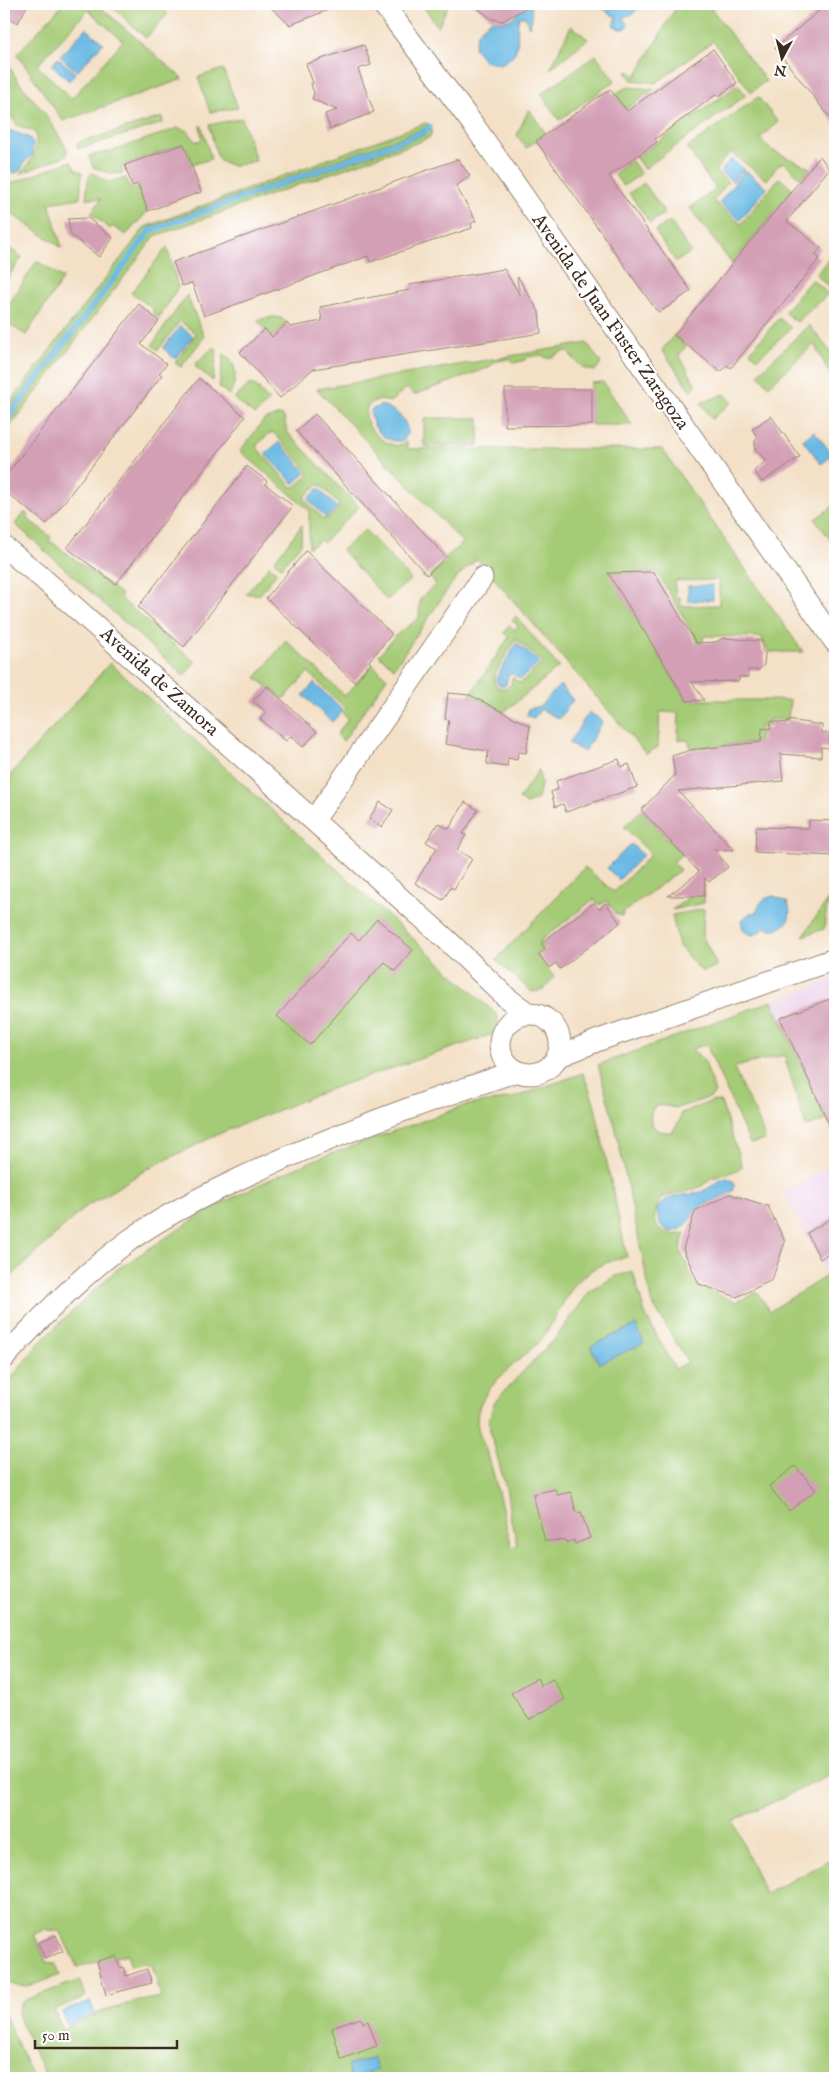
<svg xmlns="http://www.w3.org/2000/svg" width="839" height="2082" font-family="'IM FELL English',serif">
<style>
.built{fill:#ecd1ea}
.green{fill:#a4cb75;stroke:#707a4a;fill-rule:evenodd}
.water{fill:#69b9e4;stroke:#527281}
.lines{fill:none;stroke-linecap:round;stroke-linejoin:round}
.stream{stroke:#69b9e4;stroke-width:5.5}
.building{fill:#d39fb5}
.minor-casing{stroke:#978572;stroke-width:23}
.minor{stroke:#fff;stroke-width:21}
.labels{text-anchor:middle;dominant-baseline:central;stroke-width:4.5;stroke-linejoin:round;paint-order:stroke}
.street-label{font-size:19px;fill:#3b2a1e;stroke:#fff}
</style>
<rect width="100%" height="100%" fill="#fff"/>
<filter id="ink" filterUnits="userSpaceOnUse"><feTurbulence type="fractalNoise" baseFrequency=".02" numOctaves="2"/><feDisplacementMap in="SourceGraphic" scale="10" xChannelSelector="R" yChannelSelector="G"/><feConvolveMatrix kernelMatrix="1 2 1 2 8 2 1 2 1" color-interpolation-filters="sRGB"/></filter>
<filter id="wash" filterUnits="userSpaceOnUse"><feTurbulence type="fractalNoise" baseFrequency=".0096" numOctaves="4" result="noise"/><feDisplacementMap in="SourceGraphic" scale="20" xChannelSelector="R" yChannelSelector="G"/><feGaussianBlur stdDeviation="1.12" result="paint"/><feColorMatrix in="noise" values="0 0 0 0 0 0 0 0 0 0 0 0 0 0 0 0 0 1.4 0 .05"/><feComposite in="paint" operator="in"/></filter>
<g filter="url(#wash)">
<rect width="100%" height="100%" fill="#f3e0c6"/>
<!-- built -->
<path class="built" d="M835,978v159l-63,-136z
M835,1162v128l-51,-97z"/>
<!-- green -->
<path class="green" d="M63,4h34l86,75 -120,42 -46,-67zM88,10l35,31 -51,57 -35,-32z
M109,4h47l12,10 -22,24z
M426,4h23l-11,23 -14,-20z
M678,4h30l58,77 -15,11 -38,-51 -57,42 -24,-3 -6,-7 3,-2 7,5z
M571,26l17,13 -38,30z
M596,55l19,26 -56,39 -18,-26z
M4,57l14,24 26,31 23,37v6l-47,19c12,-13 19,-24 15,-42l-18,-7 -13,-18z
M223,69l15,39 -28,4 -12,-35z
M738,85l8,10 -102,74 -8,-11z
M627,87l27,2 -28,20 -11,-15z
M758,97l20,25 -18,16 13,13 37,17 -9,11 -17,-17 -6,3 -11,15 -37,-28 -15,19 13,11 -15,19 28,23 38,-46 14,11 -61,75 -42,-56 26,-19 -29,-41z
M529,109l17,25 -20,14 -9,-13z
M162,117l1,6 -85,26 -1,-6z
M242,118l14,43 -24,5 -14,-7 -9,-34z
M425,123l4,1 -8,6 -270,97 -147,190v-7l141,-183z
M200,126h2l9,33 -20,6 -8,-21 -62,22 2,7 -11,1 -19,-7 -4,-11 26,-6 63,-22 10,3 8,11 6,-3z
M432,129l-2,8 -11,5 -264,94 -151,199v-7l148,-196 233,-82 39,-15z
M71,161l4,8 7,3 -2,26 -31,5 13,45 -58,-39v-23z
M632,161l9,13 -18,12 -9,-12z
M92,173l16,9 18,-4 4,11 8,-2 9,25 -21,23 -14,-9 -2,3 -19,-16 10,-14 -15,-1 2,-19z
M644,183l21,30 -15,10 -21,-30z
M670,221l21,31 -15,10 -21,-31z
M4,245l18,12 -18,27z
M167,247l11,40 -19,31 -7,-6 2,-3 -23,-16z
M835,247v40l-3,3 -16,-15 15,-19 -2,-2z
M37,261l26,17 -37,57 -22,-14v-9z
M812,279l16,15 -31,28 -13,-10z
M187,295l17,42 -23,30 -6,-4 21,-29 -16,-13 -22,29 -6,-5z
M273,317l8,1 6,5 -15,14 -15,-17z
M779,318l12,10 -33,30 -8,-6z
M809,325l26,32v26l-21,-39 -45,42 -11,-12z
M674,335l12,11 -7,9 17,30 -5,6 -29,-41z
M587,343l14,20 -6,8 -12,-3 -17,-17c-9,1 -11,7 -20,7l-4,-3 -15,2 -2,3 -10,3 -5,-4 -14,2 -8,7 -74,27 -7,-7 -17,14c-11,-3 -15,-3 -23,5 -5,19 12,35 30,39l10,-4 1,7h254l141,203h-34l-8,-15 -57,-1 -3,11 -44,-75 -48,1 77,127h104l-2,20 -19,-1v7h-9l-1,16 -68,6 -3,-8h-10l1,-27 -19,-1 -2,35 -12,7 -169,-195 -22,20 -61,89 -15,-13 16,-19 24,-18 1,-19 16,-15 -7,-8 18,-15 -1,-4 17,-14 -146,-154zM719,580v25l-39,1v-9h-5v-16z
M214,347l3,3 -4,31 -17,-14v-4z
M224,354c15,8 13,29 5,41l-10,-8z
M603,382l29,43h-40l-1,-42z
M250,384l6,2 13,15 -14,14 -21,-16z
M725,394l7,8 -20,17 -11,-16z
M280,415l4,2 3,15 72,75 -36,36 -3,-3 -11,8v-38l-69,-59 24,-31zM270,433h4l34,38v4l-13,12h-3l-35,-39v-3zM317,485h4l18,20 -1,5 -11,9h-4l-18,-19v-4z
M424,418h55v28h-55z
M835,505v35l-3,2 -17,-23z
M25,512l4,4 -1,3 23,18 -2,3 73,55 -2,3 75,64 -11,14 -169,-152z
M302,525l-1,19 -20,23 -7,-6z
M365,530l46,49 -24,21 -45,-50z
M270,565l7,7 -17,22h-14z
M516,616l43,51 -55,45 -34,-17 39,-58 -5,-4 5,-7 6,4 3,-5 -6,-4zM516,639l27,24 -23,20 -8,-6 -1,7 -4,4h-9l-4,-7 1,-7z
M286,640l59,56 28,-31 14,13 -44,63 -6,-7 11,-15 -6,-6 4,-4 -38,-37 -24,27 -28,-21z
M110,663l385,350c5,7 3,13 -1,21l-6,2 -152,51 -113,45 -74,36 -65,40 -80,75v-501z
M539,769l2,16 -3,14 -12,5 -7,-5z
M641,810l41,44 -9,8 7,8 -56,42 -2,4 -6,-2 -9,-13 -8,4 -5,-6 -54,42 3,8 -6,6 17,22 -11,13 -11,2 -36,-32 89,-93 29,25 37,-38 -27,-27z
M705,885l-1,18 -32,7z
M828,899l-4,30 -21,7z
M704,909l-1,28 14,29 -15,6 -23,-26 -7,-31z
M772,1001l55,119 -21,7 -22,-72 -50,12c8,26 25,46 31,73l-15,4 -44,-100 -14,5 13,13 10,31 -4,4 -34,11 -18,-3 -6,3c-7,16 2,25 19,24l8,-12 1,-7 32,-12 8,1 21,64 -4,4 -28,9 -8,7 -13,5 -27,6c-15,23 -6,43 23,36l-5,16 15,36 42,17 20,-10 13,19 58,-36 7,15v483l-102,48 32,73 70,-36v220h-521l-3,-11 -7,11h-257l-30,-63 4,-12 4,-3 54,-20 7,16 -32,14 8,19 35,-14v-2l41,-12 23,-4 -9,-32 -8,-2 -13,3 -4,-12 -50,13 -17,-36 -16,-1 -10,4 12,28 9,1 5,12c-20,7 -37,18 -56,5v-592l35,-45 77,-73 94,-61 54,-27 55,-24 148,-53 46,-7 70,-25 11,29 33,155c-14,3 -27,7 -38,15 -23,16 -30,44 -46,65 -20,24 -67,49 -66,85 1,11 8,25 12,36 9,29 14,59 23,89l6,-2 -8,-28 -3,-25 -17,-62 -1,-11 6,-18 62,-65 33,-45 25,-15 18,-4 12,42 30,55 13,-7 -36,-59 -36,-173 -18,-65z
M4,2013l29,65h-29z"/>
<!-- water -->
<path class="water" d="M521,4h10l1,15 -3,8 -4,-11 -6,1c-5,20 7,36 -19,47l-15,-3 -11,-13 3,-15 14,-13c14,4 27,-1 30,-16z
M599,4h44l-10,10 -10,3 5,8 -3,4h-6l-6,-4 4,-8 -8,-3z
M86,28l17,15 -26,29 -17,-16z
M58,58l17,15 -6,8 -17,-16z
M4,127c9,7 23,6 29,15l-1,14 -7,5 -5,10 -5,2 -7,-2 -4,-10z
M731,159l13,10 -11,13 -13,-10z
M745,170l22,18 -27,32 -21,-17z
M180,326l13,10 -18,23 -12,-11z
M381,405c13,4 26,13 27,28l-4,7c-17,6 -35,-13 -33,-30z
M814,431l19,24 -12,9 -18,-24z
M279,442l27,30 -12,12 -29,-30z
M319,488l18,20 -11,10 -18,-19z
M713,585v15l-25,1v-15z
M517,643l23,20 -20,16 -7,-5 -5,1 -2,10h-7l-3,-5 2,-5z
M314,683l29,27 -11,12 -29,-27z
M560,685l13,15 -14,19 -18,-10 -7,9 -7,-2 1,-7 12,-3z
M589,712l14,9 -19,31 -15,-9z
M631,844l12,11 -24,25 -12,-12z
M774,896l13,6c9,17 -5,33 -23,25l-3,5 -8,3c-9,-1 -12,-7 -11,-15l8,-7h6c3,-11 7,-15 18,-17z
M727,1178l6,3 2,5 -2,5 -39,19c-4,13 -10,21 -25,22l-9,-8 -3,-14c9,-19 30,-12 46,-19 9,-4 14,-11 24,-13z
M636,1325l8,18 -45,21 -8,-18z
M90,2001l5,13 -28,11 -5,-13z
M373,2057l5,13 -27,8 -4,-12z"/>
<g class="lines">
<!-- stream -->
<path class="stream" d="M4,422l146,-191 272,-98 8,-6"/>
</g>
<g id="blocks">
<!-- building -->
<path class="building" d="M4,4h24l-10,19 -14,-8z
M267,4h74v1l-51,20z
M472,4h60l-29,17 -11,-2z
M827,4h8v120l-60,-76z
M364,45l7,20 -13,4 16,43 -44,17 -5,-15 12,-4 -25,-11 2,-6 -3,-9 2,-1 -7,-19z
M713,49l24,34 -18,13 -2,-2 -62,45 2,3 -48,34 82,115 -31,21 -4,-2 -120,-169 74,-52 17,22z
M184,144l17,48 -53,19 -10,-27 -6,2 -7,-21z
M820,156l9,13 -42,52 34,27 -6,7 5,3 -89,110 -4,-3 -6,7 -47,-37z
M458,159l12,17 -14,10 20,35 -5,2 1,5 -102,34 -2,-6 -164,60 -12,-33 -10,3 -9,-24z
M88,218l25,20 -14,19 -28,-22 -3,-16z
M504,269l16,26 -3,-17 1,-1 21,35 2,21 -228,36 -33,29 -40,-46 25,-23 7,8 15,-14 3,4 32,-6 -2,-14 90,-17 -1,-5z
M139,304l20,17 -18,23 26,20 -8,9 3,2 -115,149 -43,-33v-13z
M199,378l46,39 -129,167 -49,-36z
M505,389h87v36l-87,1z
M315,414l131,143 -19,18 -131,-144z
M771,416l29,41 -38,25 -8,-11 12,-10 -11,-12v-9l3,-2 -6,-9z
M247,466l20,15 -2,3 28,22 -109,141 -46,-40z
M306,551l86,83 -23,27 2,2 -17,19 -88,-84z
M654,572l42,71 20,-1 7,-4 39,3v9l3,3 -1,12 -5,5h-11v7h-9v4l-47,1 12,18 -17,1 -79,-128z
M267,686l50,46 -14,15 -12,-11 -5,5 -26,-22 6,-7 -13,-11z
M448,693l22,2 60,31 -4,27 -8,-1 -1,8 -9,-2 -1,9 -20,-3 1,-13 -43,-7 4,-24 -4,-1z
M788,720l34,5v8h8l-1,15 -8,-1v10l-41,-3 3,27 -105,10 56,59 -20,-1 14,18 -19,15 -4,-4 -1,18h-36l31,-24 -58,-62 34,-35 -3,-19 18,-6 71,-8 1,-14 8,1 1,-8 17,2z
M619,759l2,8 8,-3 8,23 -71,25 -3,-8 -8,3 -4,-15 7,-3 -2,-8z
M380,802l13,8 -11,17 -13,-8z
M465,802l13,8 -15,24 3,1 -9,15 15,9 -18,30 -3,-2 -8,13 -28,-17 22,-35 -11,-6 12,-19 11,6z
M809,820l26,1v35l-80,-4 1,-25 53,1z
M594,903l5,6 7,-6 14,20 -60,46 -4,-6 -7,5 -10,-14 6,-5 -4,-6z
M377,919l36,31 -18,21 -11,-9 -74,83 -33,-29 74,-83 8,7z
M835,997v140l-55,-119z
M730,1194l38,12 17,36 -13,38 -35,17 -38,-13 -16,-35 12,-38z
M835,1216v34l-15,9 -13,-26z
M795,1466l21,24 -27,21 -20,-25z
M555,1489l2,6 14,-3 5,21 5,-1 9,26 -15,6 -1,-4 -7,3 -1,-3 -21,1 -12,-47z
M537,1678l4,8 11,-7 13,20 -36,21 -18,-27z
M56,1935l7,16 -18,8 -7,-16z
M116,1956l4,12 3,-1 3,9 21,-7 5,14 -46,12 -9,-34z
M361,2018l2,5 5,-2 9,25 -36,13 -9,-31z"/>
</g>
</g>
<g filter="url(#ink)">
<use href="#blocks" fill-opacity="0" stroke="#978572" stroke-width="1"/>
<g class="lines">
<defs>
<path id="minor" d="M383,4l92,123 360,515
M4,547l36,29 406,363 61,59 22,16
M314,820l168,-242
M500 1044a30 30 0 1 1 60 0a30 30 0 1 1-60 0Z
M557,1057l42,-17 236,-81
M4,1358c38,-42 77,-82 123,-116 34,-25 74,-45 112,-63 90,-43 184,-77 278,-108"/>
</defs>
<!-- minor casing -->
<use href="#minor" class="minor-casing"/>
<!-- minor -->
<use href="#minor" class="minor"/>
</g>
</g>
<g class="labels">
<!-- street labels -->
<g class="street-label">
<text transform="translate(610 322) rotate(55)">Avenida de Juan Fuster Zaragoza</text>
<text transform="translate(159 682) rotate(42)">Avenida de Zamora</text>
</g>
</g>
<!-- margin -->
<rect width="839" height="2082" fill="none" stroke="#fff" stroke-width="20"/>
<!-- north arrow -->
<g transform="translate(782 58) rotate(187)" stroke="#ffffff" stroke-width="4" paint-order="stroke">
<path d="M0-4L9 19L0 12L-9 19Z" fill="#3b2a1e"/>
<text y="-8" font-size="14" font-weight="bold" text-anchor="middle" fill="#3b2a1e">N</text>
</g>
<!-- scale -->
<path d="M35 2040v8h142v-8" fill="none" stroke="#3b2a1e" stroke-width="2.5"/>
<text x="42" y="2040" font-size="15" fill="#3b2a1e" stroke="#ffffff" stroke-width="4" paint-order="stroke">50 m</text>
</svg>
